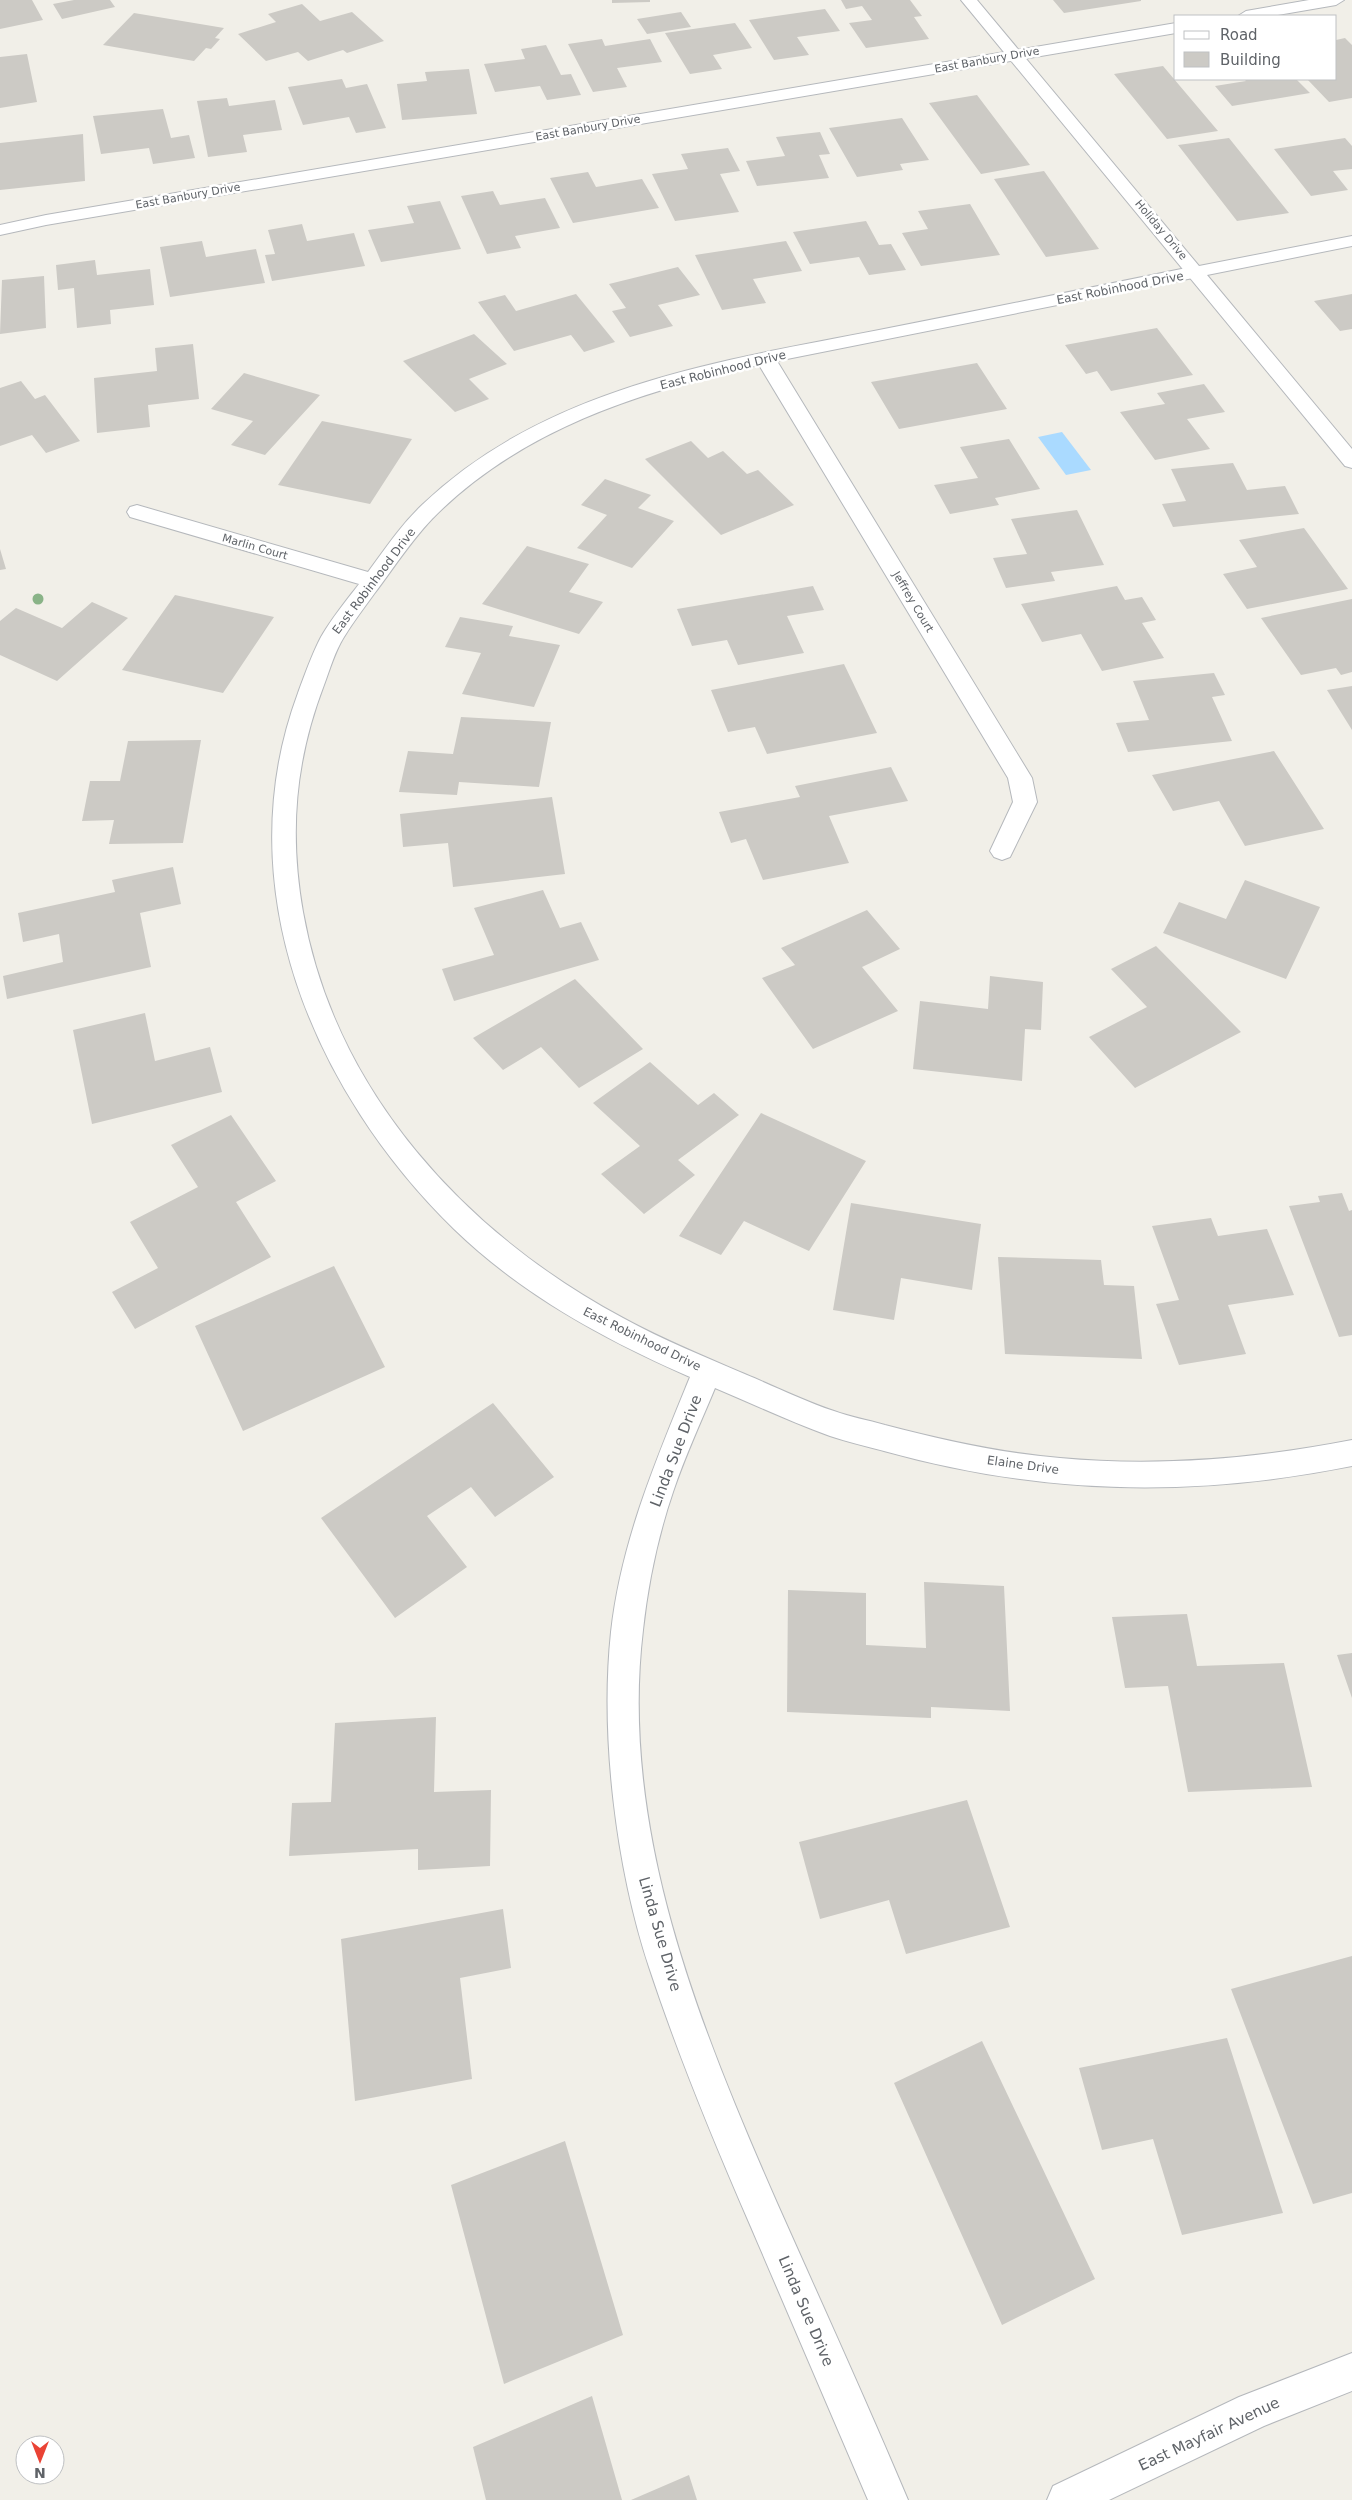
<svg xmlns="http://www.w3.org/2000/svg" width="1352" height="2500" font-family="'DejaVu Sans',sans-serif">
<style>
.water{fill:#aadaff}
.building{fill:#cccac5}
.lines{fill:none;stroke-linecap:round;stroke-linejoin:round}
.minor-casing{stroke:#b5b8bc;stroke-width:2}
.tertiary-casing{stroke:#b5b8bc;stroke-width:2}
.minor{fill:#fff;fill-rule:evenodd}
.tertiary{fill:#fff;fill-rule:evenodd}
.tree{fill:#89b387}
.labels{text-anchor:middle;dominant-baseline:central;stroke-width:5;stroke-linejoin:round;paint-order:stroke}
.far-street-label{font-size:11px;fill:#5f6368;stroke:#fff}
.street-label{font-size:12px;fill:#5f6368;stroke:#fff}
.near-street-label{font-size:15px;fill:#5f6368;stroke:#fff}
</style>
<rect width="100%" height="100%" fill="#f1efe8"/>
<!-- water -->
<path class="water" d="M1062,432l29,38 -25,5 -28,-38z"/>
<!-- building -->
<path class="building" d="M0,0h32l11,20 -43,9z
M74,0h36l5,7 -53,12 -9,-15z
M612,0h38v2l-38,1z
M841,0h69l12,16 -8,1 15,22 -63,9 -17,-25 23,-3 -10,-14 -16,3z
M1053,0h88v1l-77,12z
M302,4l18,17 32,-9 32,29 -37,12 -4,-3 -35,11 -10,-9 -32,9 -28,-27 38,-12 -8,-8z
M825,9l15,22 -43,6 12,18 -35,5 -25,-40z
M681,12l10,15 -44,7 -10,-15z
M134,13l90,15 -9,10 5,1 -9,10 -5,-1 -12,13 -91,-16z
M735,23l17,25 -39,7 9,14 -32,5 -25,-41z
M1345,38l7,7v53l-23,4 -22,-23h29v-39z
M602,39l3,7 45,-7 12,23 -45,6 10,19 -34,5 -25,-48z
M546,45l15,30 10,-1 10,21 -34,5 -7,-14 -45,6 -11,-28 41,-5 -4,-10z
M27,54l10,48 -37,6v-51z
M1163,66l55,65 -51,8 -53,-65z
M469,69l8,45 -75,6 -5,-36 30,-3 -2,-9z
M342,79l4,9 21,-4 19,44 -30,5 -7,-16 -46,8 -15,-38z
M1244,79h52l14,14 -78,13 -17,-20 31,-5z
M977,95l53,70 -49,9 -52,-71z
M227,98l2,8 46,-6 7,30 -39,5 4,17 -39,5 -11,-56z
M163,109l8,29 18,-3 6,23 -42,6 -4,-16 -48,6 -8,-38z
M902,118l27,42 -29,4 3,6 -46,7 -28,-49z
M820,132l10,22 -11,1 10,23 -72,8 -11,-25 39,-5 -9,-19z
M83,134l2,47 -85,9v-47z
M1229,138l60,75 -52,8 -59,-76z
M1345,138l7,8v23l-19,2 15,19 -37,6 -37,-47z
M728,148l12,23 -20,3 19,38 -64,9 -23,-47 36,-5 -7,-15z
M1044,171l55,78 -53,8 -52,-78z
M588,172l8,15 46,-8 17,29 -86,15 -23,-45z
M493,191l7,14 45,-7 15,30 -45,8 6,12 -34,6 -26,-58z
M440,201l21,48 -80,13 -13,-32 46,-7 -7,-17z
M970,204l30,51 -79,11 -19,-33 26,-4 -10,-18z
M866,221l13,24 12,-1 15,26 -37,5 -10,-18 -49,7 -17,-32z
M302,224l5,17 47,-8 11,33 -93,15 -7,-26 10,-1 -7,-24z
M202,241l4,16 50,-8 9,34 -95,14 -10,-50z
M786,241l16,30 -49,8 13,24 -44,7 -27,-55z
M95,260l2,15 53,-6 4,36 -44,5 1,14 -34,4 -3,-40 -16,2 -2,-25z
M678,267l22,28 -42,10 15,21 -43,11 -18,-26 14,-3 -17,-24z
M44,276l2,52 -46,6 2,-54z
M576,294l39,48 -31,10 -13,-17 -57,16 -36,-49 27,-7 11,16z
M1352,294v35l-12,2 -26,-30z
M1157,328l36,47 -82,16 -14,-20 -11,3 -21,-29z
M474,334l33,30 -38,15 20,20 -34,13 -52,-51z
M193,344l6,55 -51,6 2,22 -53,6 -3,-55 63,-7 -2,-23z
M977,363l30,46 -108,20 -28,-47z
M244,373l76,22 -55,60 -34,-10 22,-24 -42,-12z
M21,381l14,18 10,-4 35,46 -34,12 -14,-18 -32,11v-58z
M1204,384l21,28 -38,7 23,30 -55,11 -35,-48 45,-8 -8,-11z
M322,421l90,18 -42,65 -92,-19z
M1009,439l31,50 -45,9 4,7 -49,9 -16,-29 44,-7 -18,-31z
M691,441l17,17 15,-7 24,23 11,-4 36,35 -73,30 -76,-76z
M1233,463l14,27 38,-4 14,28 -126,13 -11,-23 24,-3 -15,-32z
M605,479l46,16 -13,13 36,13 -42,47 -55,-20 30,-33 -26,-10z
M1077,510l27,55 -53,7 4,9 -49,7 -13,-30 34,-4 -16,-35z
M1304,528l44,61 -101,20 -24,-35 34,-7 -18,-27z
M527,546l62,18 -20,28 34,10 -24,32 -97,-30z
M0,549l6,20 -6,1z
M813,586l11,24 -37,6 17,37 -66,12 -11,-25 -35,6 -15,-37z
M1117,586l8,14 17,-3 14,23 -14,3 22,35 -62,13 -21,-37 -39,8 -21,-38z
M175,595l99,22 -51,76 -101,-23z
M1352,599v73l-11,3 -5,-7 -35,7 -40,-57z
M92,602l36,16 -71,63 -57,-26v-34l16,-13 46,20z
M460,617l53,9 -4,10 51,9 -26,62 -72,-13 19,-41 -36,-6z
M844,664l33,69 -110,21 -12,-27 -27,5 -17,-42z
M1214,673l11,22 -13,2 20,44 -104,11 -12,-29 33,-3 -16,-39z
M1352,686v44l-25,-40z
M461,717l90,5 -12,65 -80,-5 -2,13 -58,-3 9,-41 45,3z
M201,740l-18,103 -74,1 5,-24 -32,1 8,-40h30l8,-40z
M1274,751l50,78 -79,17 -26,-45 -46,10 -21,-36z
M891,767l17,34 -79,15 20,47 -86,17 -17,-41 -15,4 -12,-31 81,-15 -5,-11z
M552,797l13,77 -112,13 -5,-44 -45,4 -3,-33z
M173,867l8,37 -41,9 11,54 -144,32 -4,-23 60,-14 -4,-28 -36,8 -5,-29 97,-21 -3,-12z
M1245,880l75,27 -34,72 -123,-46 16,-31 47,17z
M543,890l17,38 21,-6 18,38 -145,41 -12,-32 52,-14 -20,-47z
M867,910l33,39 -38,18 36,44 -85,38 -51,-71 33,-13 -14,-17z
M1156,946l85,86 -106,56 -46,-51 58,-30 -36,-38z
M990,976l53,6 -2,48 -16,-1 -3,52 -109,-12 7,-68 68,8z
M575,979l68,70 -64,39 -38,-41 -38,23 -30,-32z
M145,1013l10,48 55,-14 12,45 -130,32 -19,-94z
M650,1062l48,43 16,-12 25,22 -61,45 17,15 -51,39 -43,-40 39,-28 -47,-43z
M761,1113l105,48 -57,90 -65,-30 -23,34 -42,-19z
M231,1115l45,66 -40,21 35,55 -136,72 -23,-37 46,-24 -28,-46 68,-35 -27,-42z
M1342,1193l7,18 3,-1v125l-13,2 -50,-131 31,-4 -2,-6z
M851,1203l130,21 -9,66 -71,-12 -7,42 -61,-10z
M1211,1218l7,18 49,-7 27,66 -66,10 18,49 -67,11 -23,-61 23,-4 -27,-74z
M998,1257l103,3 3,25 30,1 8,73 -137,-5z
M334,1266l51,101 -142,64 -48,-105z
M493,1403l61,74 -59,40 -24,-30 -44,29 40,51 -72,51 -74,-100z
M924,1582l80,4 6,125 -79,-4v11l-144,-6 1,-122 78,3v52l60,3z
M1187,1614l10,52 87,-3 28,124 -124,5 -20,-106 -43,2 -13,-71z
M1352,1653v45l-15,-43z
M436,1717l-2,75 57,-2 -1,76 -72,4v-21l-129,7 3,-53 39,-1 4,-79z
M967,1800l43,127 -104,27 -17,-54 -69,19 -21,-77z
M503,1909l8,59 -51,10 12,101 -117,22 -14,-162z
M1352,1956v237l-39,11 -82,-215z
M1227,2038l56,175 -101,22 -29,-96 -51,11 -23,-82z
M982,2041l113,238 -93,46 -108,-242z
M565,2141l58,194 -119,49 -53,-199z
M592,2396l30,104h-136l-13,-53z
M689,2475l8,25h-66z"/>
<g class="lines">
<defs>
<path id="minor" d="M1309,0h35l-8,5 -64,11h-34l8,-5z
M1176,23v10l-1130,192 -46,10v-10l46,-10z
M1196,266l7,2 2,4 -2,4 -426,85 255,417 5,24 -27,55 -8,3 -8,-3 -4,-6 23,-49 -5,-24 -249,-413c-118,26 -240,65 -327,154 -22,23 -39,50 -58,75 -10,14 -21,28 -30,43 -9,14 -14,32 -20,48 -29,76 -35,147 -21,227 32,180 162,321 320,406 40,22 82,39 124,57 29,12 57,26 87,36 16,6 34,9 51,14 57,15 115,28 175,33 98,9 195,1 292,-18v26c-160,32 -310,29 -468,-15 -18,-5 -36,-9 -54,-15 -39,-14 -77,-32 -115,-48 -14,34 -30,68 -42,104 -15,44 -25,92 -30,138 -24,199 56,395 134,573 44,99 89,197 131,297h-40c-39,-91 -78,-182 -117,-273 -37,-85 -73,-172 -102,-260 -33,-100 -49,-231 -38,-335 10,-90 45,-172 79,-255 -85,-37 -169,-83 -236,-148 -141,-138 -228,-343 -156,-536 7,-19 14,-39 23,-56 11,-19 25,-36 38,-53l-229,-67 -3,-5 3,-5 7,-2 231,67c17,-23 33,-47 54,-67 123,-118 297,-144 457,-175 106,-21 211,-42 317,-64z
M1352,2353v38l-88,35 -155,74h-62l6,-14 186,-89z"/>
<path id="tertiary" d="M961,0h16l222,266 153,-30v10l-145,29 145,174v19l-7,-2z"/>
</defs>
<!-- minor casing -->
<use href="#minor" class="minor-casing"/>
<!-- tertiary casing -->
<use href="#tertiary" class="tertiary-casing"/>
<!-- minor -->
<use href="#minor" class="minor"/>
<!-- tertiary -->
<use href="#tertiary" class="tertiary"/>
</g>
<!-- trees -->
<circle class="tree" cx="38" cy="599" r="5.5"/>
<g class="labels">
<!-- far-street labels -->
<g class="far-street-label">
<text transform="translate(987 60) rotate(-10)">East Banbury Drive</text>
<text transform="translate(588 128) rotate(-10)">East Banbury Drive</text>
<text transform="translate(188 196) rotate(-10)">East Banbury Drive</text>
<text transform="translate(1161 230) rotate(50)">Holiday Drive</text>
<text transform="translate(255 547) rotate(16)">Marlin Court</text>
<text transform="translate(913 602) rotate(59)">Jeffrey Court</text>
</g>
<!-- street labels -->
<g class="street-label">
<text transform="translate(1120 288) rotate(-11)">East Robinhood Drive</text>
<text transform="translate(723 370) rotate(-14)">East Robinhood Drive</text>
<text transform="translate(374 581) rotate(-53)">East Robinhood Drive</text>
<text transform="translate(642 1339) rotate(26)">East Robinhood Drive</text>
<text transform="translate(1023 1465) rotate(8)">Elaine Drive</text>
</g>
<!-- near-street labels -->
<g class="near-street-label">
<text transform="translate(676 1451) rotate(-69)">Linda Sue Drive</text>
<text transform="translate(660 1934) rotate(74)">Linda Sue Drive</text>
<text transform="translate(806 2311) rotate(67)">Linda Sue Drive</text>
<text transform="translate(1209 2434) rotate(-25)">East Mayfair Avenue</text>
</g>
</g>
<!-- legend -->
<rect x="1174" y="15" width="162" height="65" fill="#ffffff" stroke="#bfc1c3"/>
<rect x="1184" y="31" width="25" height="8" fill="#ffffff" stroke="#bfc1c3"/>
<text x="1220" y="40" font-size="15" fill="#5f6368">Road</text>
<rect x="1184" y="52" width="25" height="15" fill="#cccac5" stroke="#bfc1c3"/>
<text x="1220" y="65" font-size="15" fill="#5f6368">Building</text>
<!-- north arrow -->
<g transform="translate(40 2460) rotate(180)"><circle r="24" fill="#ffffff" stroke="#bfc1c3"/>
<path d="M0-4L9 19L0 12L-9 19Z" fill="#ea4335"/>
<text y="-8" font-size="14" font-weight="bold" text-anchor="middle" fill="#5f6368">N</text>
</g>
</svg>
